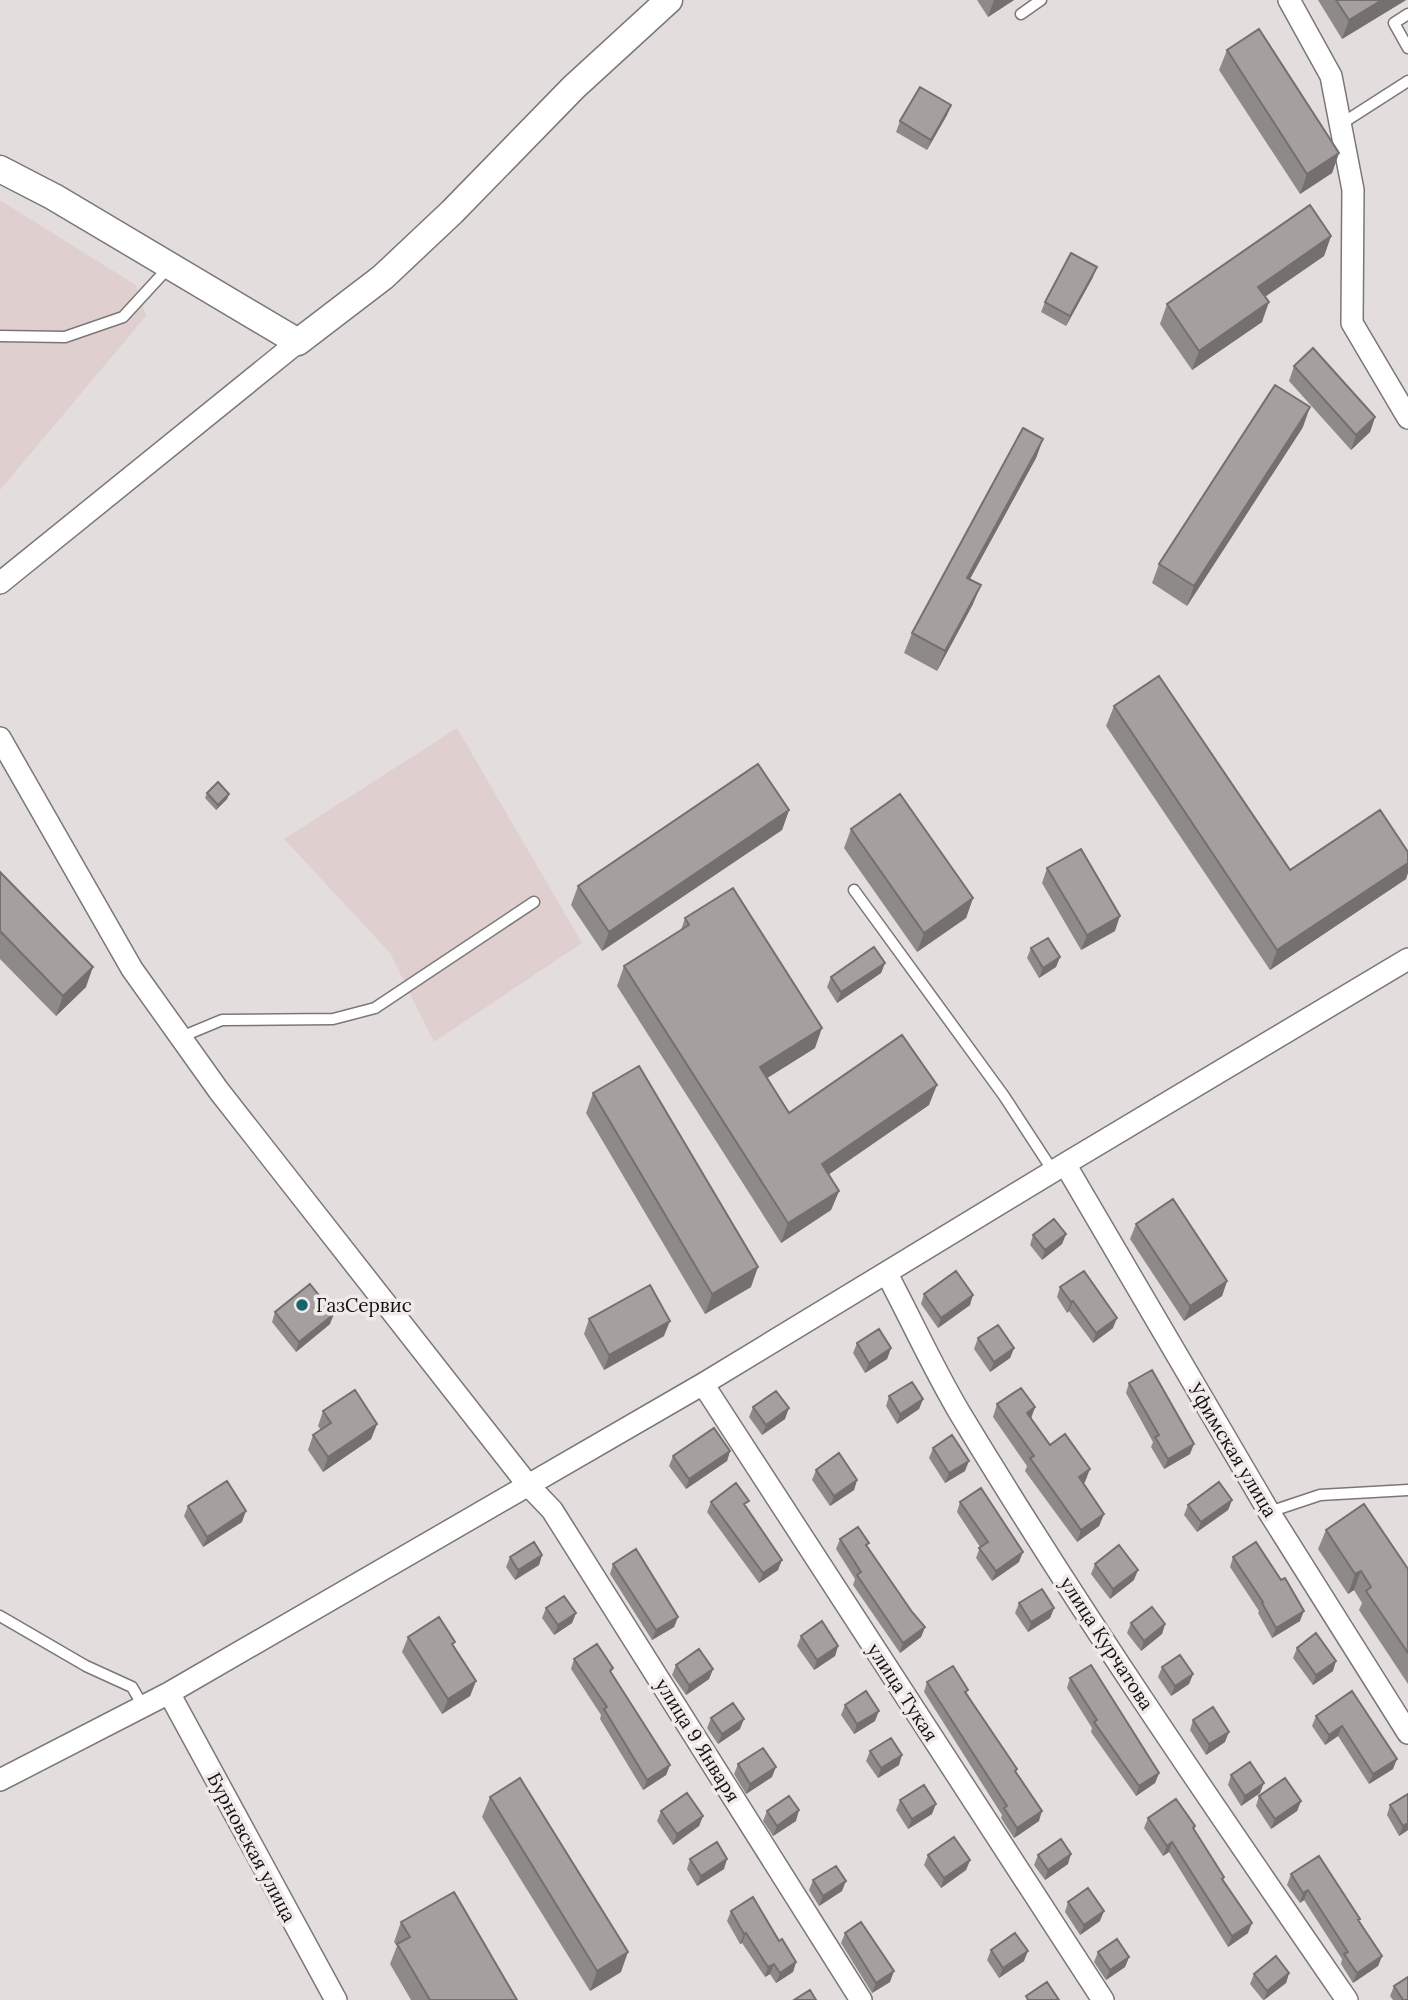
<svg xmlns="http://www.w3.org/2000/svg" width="1408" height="2000" font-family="Lora,serif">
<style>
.built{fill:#dfd0cf}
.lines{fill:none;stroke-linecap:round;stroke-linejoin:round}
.service-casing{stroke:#7c7777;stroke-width:13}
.minor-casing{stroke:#7c7777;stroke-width:24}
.tertiary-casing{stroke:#7c7777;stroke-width:29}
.service{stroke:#fff;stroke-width:10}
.minor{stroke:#fff;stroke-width:21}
.tertiary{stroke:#fff;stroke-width:26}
.wall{fill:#8e8a89}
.shaded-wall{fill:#74706f}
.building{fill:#a5a09f;stroke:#74706f;stroke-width:2}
.poi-dot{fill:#17656c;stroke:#f0ebea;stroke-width:2.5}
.labels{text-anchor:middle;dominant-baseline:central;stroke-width:7;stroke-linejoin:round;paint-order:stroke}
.poi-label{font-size:19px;fill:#131111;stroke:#f0ebea;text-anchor:start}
.street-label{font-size:19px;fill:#131111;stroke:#f0ebea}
</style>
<rect width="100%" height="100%" fill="#e3dedd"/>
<!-- built -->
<path class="built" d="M0,200l136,85 10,31 -146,174z
M457,728l125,215 -148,99 -44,-89 -106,-114z"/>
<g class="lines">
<defs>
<path id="service" d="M1021,14l20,-14
M1408,14l-14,9 14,25
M1341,124l67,-43
M0,336l65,1 58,-20 46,-50
M854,890l150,206 49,75
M181,1037l41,-17 111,-1 42,-11 159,-106
M1269,1512l51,-17 88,-5
M0,1616l86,50 46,21 11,19"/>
<path id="minor" d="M1289,0l42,76 22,114 -1,133 56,95
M0,583l298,-241
M0,738l132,231 87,122 309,394 24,25 309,490
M1065,1164l204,348 139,221
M887,1274c25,47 47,96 74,141 121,200 254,393 386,585
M703,1384l400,616
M169,1693l167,307
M0,1780l169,-87 534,-309 362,-220 343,-205"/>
<path id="tertiary" d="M0,169l54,28 244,145 85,-65 69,-65 122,-125 95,-87"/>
</defs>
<!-- service casing -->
<use href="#service" class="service-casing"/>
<!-- minor casing -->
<use href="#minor" class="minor-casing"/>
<!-- tertiary casing -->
<use href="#tertiary" class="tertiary-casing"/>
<!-- service -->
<use href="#service" class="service"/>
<!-- minor -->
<use href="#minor" class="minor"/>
<!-- tertiary -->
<use href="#tertiary" class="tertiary"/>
</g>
<!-- wall -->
<path class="wall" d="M977,0h37l-26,17z
M1318,0h88l-64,39z
M1227,50l112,103 -7,20 -32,21 -81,-124z
M951,105l-4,10 -20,35 -31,-18 4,-11z
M1331,236l-7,20 -59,41 -3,25 -70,48 -32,-46 7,-20z
M1093,277l-27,49 -25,-14 4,-10z
M1294,366l81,51 -5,15 -19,18 -62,-69z
M1303,427l-116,179 -35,-23 7,-19z
M1043,439l-7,19 -66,121 3,25 -36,67 -33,-18 8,-20z
M1114,706l176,164 116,9 -136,91 -164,-244z
M207,793l22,1 -2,5 -11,11 -11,-12z
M789,810l-7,20 -180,121 -31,-46 7,-19z
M851,829l122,69 -7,20 -49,34 -73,-104z
M1047,868l68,63 -34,19 -39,-67z
M0,872l86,115 -30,29 -56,-57z
M685,918l130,130 -48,30 22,35 140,-8 -101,69 11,17 -8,19 -50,33 -164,-257 7,-20 57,-36z
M1031,948l29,9 -4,10 -17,11 -12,-20z
M885,963l-4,10 -44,30 -10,-16 4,-10z
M593,1093l158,194 -46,27 -119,-201z
M1136,1224l91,57 -5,15 -38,25 -54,-82z
M1066,1234l-4,10 -20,16 -12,-15 3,-10z
M1060,1287l53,41 -20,15 -24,-32 -2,2 -10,-16z
M924,1294l46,11 -32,23 -17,-24z
M275,1312l55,12 -34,28 -24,-30z
M589,1319l75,17 -60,34 -20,-36z
M978,1338l36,10 -4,10 -20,14 -16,-23z
M857,1343l34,5 -4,11 -22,14 -12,-20z
M1129,1383l61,71 -26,15 -13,-22 2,-5 -27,-49z
M889,1396l34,3 -4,10 -22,15 -11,-18z
M997,1404l38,3 -4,12 19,26 35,37 -2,2 21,30 -5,12 -22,16 -52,-71 2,-5 -34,-49z
M753,1407l32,12 -23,16 -13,-18z
M323,1411l54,13 -6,15 -48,33 -15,-22 5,-15 8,-5 -3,-4z
M933,1448l32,23 -20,12 -16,-25z
M730,1451l-3,10 -41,28 -17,-23 4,-10z
M816,1470l41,10 -3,10 -24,16 -18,-26z
M1232,1500l-4,10 -31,22 -13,-17 4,-10z
M711,1502l35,6 32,62 -19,13 -52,-71z
M960,1502l59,60 -27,19 -16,-23 4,-11 -23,-35z
M188,1506l54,16 -39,25 -19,-31z
M1326,1530l82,39v115l-49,-74 3,-7 -8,-13 -6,4 -30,-45z
M840,1539l28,8 44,65 13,15 -4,10 -21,16 -47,-68 2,-6 -19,-30z
M542,1555l-3,10 -24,15 -9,-13 4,-10z
M1233,1557l67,64 -28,17 -14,-25 1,-2 -29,-44z
M613,1564l65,53 -4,10 -22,13 -42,-66z
M1095,1564l39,16 -24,19 -19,-25z
M1019,1603l35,5 -4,10 -22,14 -13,-19z
M546,1608l30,5 -4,10 -18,12 -12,-17z
M1131,1623l34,1 -3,10 -21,17 -14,-18z
M801,1636l37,10 -3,10 -21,14 -17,-24z
M408,1637l46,9 22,35 -6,15 -28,18 -40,-62z
M1297,1648l36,23 -20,14 -20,-27z
M574,1659l37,15 59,91 -4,10 -23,15 -43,-71 1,-4 -30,-46z
M676,1665l37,4 -4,10 -23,16 -14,-20z
M1162,1667l31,7 -4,10 -18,12 -13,-19z
M1070,1678l89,95 -4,10 -19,13 -45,-64 1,-4 -25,-40z
M927,1682l40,11 49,80 23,48 -25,17 -13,-20 1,-3 -78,-123z
M1352,1691l41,78 -24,15 -31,-48 -13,9 -13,-19 4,-10z
M845,1705l30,16 -21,13 -13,-19z
M711,1718l29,11 -22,15 -11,-16z
M1193,1720l32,22 -19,13 -16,-25z
M870,1751l29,14 -21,13 -12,-17z
M738,1764l34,13 -26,17 -12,-20z
M1231,1775l29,18 -19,13 -13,-21z
M1259,1796l42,5 -4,10 -26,18 -15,-23z
M490,1797l131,175 -31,19 -108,-174z
M900,1800l32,14 -24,15 -12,-19z
M1390,1805l18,25 -9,6 -12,-21z
M661,1811l42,5 -4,10 -26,19 -16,-24z
M767,1811l29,10 -23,15 -10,-15z
M1148,1818l47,8 -1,4 30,47 -1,3 25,53 -20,14 -59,-95 -6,4 -19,-28z
M928,1855l42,5 -4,10 -25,18 -17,-23z
M1038,1855l30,9 -23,16 -11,-15z
M690,1859l34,10 -27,17 -10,-17z
M1291,1874l68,48 23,34 -4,10 -25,17 -12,-19 1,-5 -38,-59 -4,3 -13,-18z
M813,1880l29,11 -23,15 -10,-16z
M1068,1902l32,19 -20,14 -15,-23z
M731,1911l48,30 17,21 -3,10 -17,11 -6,-9 -5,3 -23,-34 -2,1 -13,-23z
M401,1922l116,78h-106l-21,-36 7,-18 -3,-4z
M845,1933l45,49 -18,11 -31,-50z
M991,1950l33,11 -25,17 -12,-18z
M1098,1952l31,5 -4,10 -19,13 -12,-18z
M1289,1973l-3,10 -22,17h-1l-13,-16 4,-10z
M1394,1986l14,14h-15l-3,-4z"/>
<!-- shaded-wall -->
<path class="shaded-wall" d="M994,0h20l-26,17z
M1382,0h24l-64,39 7,-19z
M951,105l-4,10 -20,35 4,-10z
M1339,153l-7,20 -32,21 7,-20z
M1331,236l-7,20 -73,50 7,-19z
M1097,267l-4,10 -27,49 4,-10z
M1269,302l-7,20 -70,48 7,-19z
M1310,407l-7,20 -116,179 7,-20z
M1375,417l-5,15 -19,18 5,-15z
M1043,439l-7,19 -76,139 7,-19z
M981,585l-8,19 -36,67 8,-20z
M229,794l-2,5 -11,11 2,-5z
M789,810l-7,20 -180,121 7,-19z
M1408,863v10l-2,6 -136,91 7,-20z
M973,898l-7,20 -49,34 7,-19z
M1120,916l-5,15 -34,19 6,-15z
M1060,957l-4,10 -17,11 4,-10z
M885,963l-4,10 -44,30 4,-11z
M93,967l-7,20 -30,29 7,-20z
M822,1028l-7,20 -62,39 7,-20z
M937,1085l-8,20 -114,79 7,-20z
M839,1191l-8,19 -50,33 7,-20z
M1066,1234l-4,10 -20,16 3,-10z
M758,1267l-7,20 -46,27 7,-20z
M1227,1281l-5,15 -38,25 6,-15z
M973,1295l-3,10 -32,23 3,-10z
M1073,1301l-4,10 -2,2 4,-11z
M334,1314l-4,10 -34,28 3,-10z
M1117,1318l-4,10 -20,15 3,-10z
M670,1321l-6,15 -60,34 5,-15z
M891,1348l-4,11 -22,14 4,-10z
M1014,1348l-4,10 -20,14 4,-10z
M923,1399l-4,10 -22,15 3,-10z
M1035,1407l-5,13 -3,-7z
M789,1408l-4,11 -23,16 4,-10z
M377,1424l-6,15 -48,33 5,-15z
M1194,1444l-4,10 -26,15 4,-10z
M730,1451l-3,10 -41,28 3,-10z
M969,1461l-4,10 -20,12 4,-10z
M1090,1469l-5,13 -11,8 5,-13z
M857,1480l-3,10 -24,16 4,-10z
M1232,1500l-4,10 -31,22 4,-10z
M246,1511l-4,11 -39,25 4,-10z
M1104,1514l-5,12 -22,16 4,-12z
M1023,1552l-4,10 -27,19 4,-10z
M542,1555l-3,10 -24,15 3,-10z
M782,1560l-4,10 -19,13 4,-10z
M1138,1570l-4,10 -24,19 3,-10z
M1361,1571l-7,19 -6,4 7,-20z
M1054,1608l-4,10 -22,14 3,-10z
M1304,1611l-4,10 -28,17 4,-10z
M576,1613l-4,10 -18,12 4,-10z
M678,1617l-4,10 -22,13 4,-10z
M1165,1624l-3,10 -21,17 3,-10z
M925,1627l-4,10 -21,16 3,-10z
M838,1646l-3,10 -21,14 3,-10z
M1336,1661l-3,10 -20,14 3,-10z
M713,1669l-4,10 -23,16 3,-10z
M1193,1674l-4,10 -18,12 4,-10z
M476,1681l-6,15 -28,18 6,-15z
M879,1711l-4,10 -21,13 3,-10z
M744,1719l-4,10 -22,15 4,-10z
M1342,1726l-4,10 -13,9 4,-10z
M1229,1732l-4,10 -19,13 3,-11z
M902,1755l-3,10 -21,13 3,-10z
M1397,1759l-4,10 -24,15 4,-10z
M670,1765l-4,10 -23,15 4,-10z
M776,1767l-4,10 -26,17 4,-10z
M1159,1773l-4,10 -19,13 3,-10z
M1264,1783l-4,10 -19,13 4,-10z
M1301,1801l-4,10 -26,18 4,-10z
M936,1804l-4,10 -24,15 4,-10z
M799,1810l-3,11 -23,15 4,-10z
M1042,1811l-3,10 -25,17 3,-10z
M703,1816l-4,10 -26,19 4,-11z
M1408,1823v7l-9,6 4,-10z
M1172,1842l-3,10 -6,4 4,-10z
M1071,1854l-3,10 -23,16 3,-10z
M727,1859l-3,10 -27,17 4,-10z
M970,1860l-4,10 -25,18 3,-10z
M846,1881l-4,10 -23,15 4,-10z
M1308,1890l-4,10 -4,3 3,-10z
M1104,1911l-4,10 -20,14 4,-10z
M1252,1923l-4,10 -20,14 4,-11z
M746,1933l-4,10 -2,1 4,-10z
M1028,1951l-4,10 -25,17 4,-10z
M628,1952l-7,20 -31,19 7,-20z
M1382,1956l-4,10 -25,17 4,-10z
M1129,1957l-4,10 -19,13 4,-10z
M796,1962l-3,10 -17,11 4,-10z
M774,1964l-4,10 -5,3 3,-10z
M894,1971l-4,11 -18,11 4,-10z
M1289,1973l-3,10 -22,17 3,-9z"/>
<!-- building -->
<path class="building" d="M1336,0h46l-33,20z
M1259,29l80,124 -32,21 -80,-124z
M920,87l31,18 -20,35 -31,-19z
M1310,205l21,31 -73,51 11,15 -70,49 -32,-47z
M1071,253l26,14 -27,49 -25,-14z
M1313,348l62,69 -19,18 -62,-69z
M1275,385l35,22 -116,179 -35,-22z
M1023,428l20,11 -76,139 14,7 -36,66 -33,-18z
M1159,676l131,194 90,-60 28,42v11l-131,87 -163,-244z
M758,764l31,46 -180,122 -31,-46z
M218,782l11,12 -11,11 -11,-12z
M900,794l73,104 -49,35 -73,-104z
M1081,849l39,67 -33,19 -40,-67z
M0,872l93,95 -30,29 -63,-65z
M733,888l89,140 -62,39 29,46 113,-78 35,50 -115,79 17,27 -51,32 -164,-257 65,-41 -4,-7z
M1048,938l12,19 -17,11 -12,-20z
M874,947l11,16 -44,29 -10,-15z
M639,1066l119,201 -46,27 -119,-201z
M1173,1199l54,82 -37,25 -54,-82z
M1054,1219l12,15 -21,16 -12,-15z
M956,1271l17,24 -32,23 -17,-24z
M1084,1271l33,47 -21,15 -23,-32 -2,1 -11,-15z
M310,1284l24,30 -35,28 -24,-30z
M650,1285l20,36 -61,34 -20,-36z
M998,1325l16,23 -20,14 -16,-24z
M879,1329l12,19 -22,15 -12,-20z
M1152,1370l42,74 -26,15 -13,-22 4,-2 -30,-52z
M912,1382l11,17 -23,15 -11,-18z
M1021,1388l14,19 -8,6 23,32 15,-11 25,35 -11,8 25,37 -23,16 -51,-72 4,-2 -37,-52z
M355,1390l22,34 -49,33 -15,-22 18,-12 -8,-12z
M776,1391l13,17 -23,17 -13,-18z
M714,1428l16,23 -41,28 -16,-23z
M952,1435l17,26 -20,12 -16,-25z
M839,1453l18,27 -23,16 -18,-26z
M227,1481l19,30 -39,26 -19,-31z
M1219,1482l13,18 -31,22 -13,-17z
M736,1483l13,18 -5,3 38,56 -19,13 -52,-71z
M981,1488l42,64 -27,19 -17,-23 9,-6 -28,-40z
M1364,1504l44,65v84l-42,-62 5,-4 -10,-16 -6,3 -29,-44z
M858,1527l11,16 -3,2 46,67 13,15 -22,16 -46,-68 4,-3 -21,-33z
M534,1542l8,13 -24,15 -8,-13z
M1256,1542l25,38 4,-2 19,33 -28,17 -14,-25 1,-1 -30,-45z
M1119,1545l19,25 -25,19 -18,-25z
M636,1549l42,68 -22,13 -43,-66z
M1042,1589l12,19 -23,14 -12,-19z
M564,1596l12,17 -18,12 -12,-17z
M1152,1607l13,17 -21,17 -13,-18z
M439,1617l16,25 -3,2 24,37 -28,18 -40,-62z
M822,1621l16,25 -21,14 -16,-24z
M1316,1633l20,28 -20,14 -19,-27z
M597,1644l16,24 -3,3 60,94 -23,15 -43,-71 3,-2 -33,-48z
M699,1649l14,20 -24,16 -13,-20z
M1180,1655l13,19 -18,12 -13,-19z
M1091,1665l68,108 -20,13 -45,-64 3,-2 -27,-42z
M953,1666l15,24 -3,2 52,77 -2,2 27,40 -25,17 -13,-20 3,-2 -80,-124z
M866,1691l13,20 -22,13 -12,-19z
M1352,1691l45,68 -24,15 -31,-48 -13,9 -13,-19z
M733,1703l11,16 -22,15 -11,-16z
M1213,1707l16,25 -20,12 -16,-24z
M891,1738l11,17 -21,13 -11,-17z
M763,1748l13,19 -26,17 -12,-20z
M1250,1762l14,21 -19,13 -14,-21z
M520,1778l108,174 -31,19 -107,-174z
M1285,1778l16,23 -26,18 -16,-23z
M924,1785l12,19 -24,15 -12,-19z
M687,1793l16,23 -26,18 -16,-23z
M1408,1794v29l-5,3 -13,-21z
M789,1796l10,14 -22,16 -10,-15z
M1176,1799l19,27 -2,2 31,49 -2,2 30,44 -20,13 -60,-94 -5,4 -19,-28z
M954,1837l16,23 -26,18 -16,-23z
M1061,1839l10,15 -23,16 -10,-15z
M717,1842l10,17 -26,17 -11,-17z
M1319,1856l41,63 -2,1 24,36 -25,17 -13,-19 4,-2 -40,-62 -5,3 -12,-19z
M836,1866l10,15 -23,15 -10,-16z
M1088,1888l16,23 -20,14 -16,-23z
M454,1892l63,108h-87l-33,-56 13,-7 -9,-15z
M753,1897l26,44 3,-2 14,23 -16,11 -6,-9 -6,3 -22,-34 -2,1 -13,-23z
M861,1922l33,49 -18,12 -31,-50z
M1015,1933l13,18 -25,17 -12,-18z
M1117,1939l12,18 -19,13 -12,-18z
M1276,1956l13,17 -22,18 -13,-17z
M1408,1977v23h-5l-9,-14z
M1047,1982l12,18h-31l-2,-4z
M810,1990l6,10h-22z"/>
<!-- markers -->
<circle class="poi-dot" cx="302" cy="1305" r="7"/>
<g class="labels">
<!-- poi labels -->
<g class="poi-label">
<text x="316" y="1305">ГазСервис</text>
</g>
<!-- street labels -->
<g class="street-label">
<text transform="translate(1233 1450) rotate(59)">Уфимская улица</text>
<text transform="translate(1107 1643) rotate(57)">улица Курчатова</text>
<text transform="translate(903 1692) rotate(57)">улица Тукая</text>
<text transform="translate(698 1740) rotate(58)">улица 9 Января</text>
<text transform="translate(252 1847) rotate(62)">Бурновская улица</text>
</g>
</g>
</svg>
